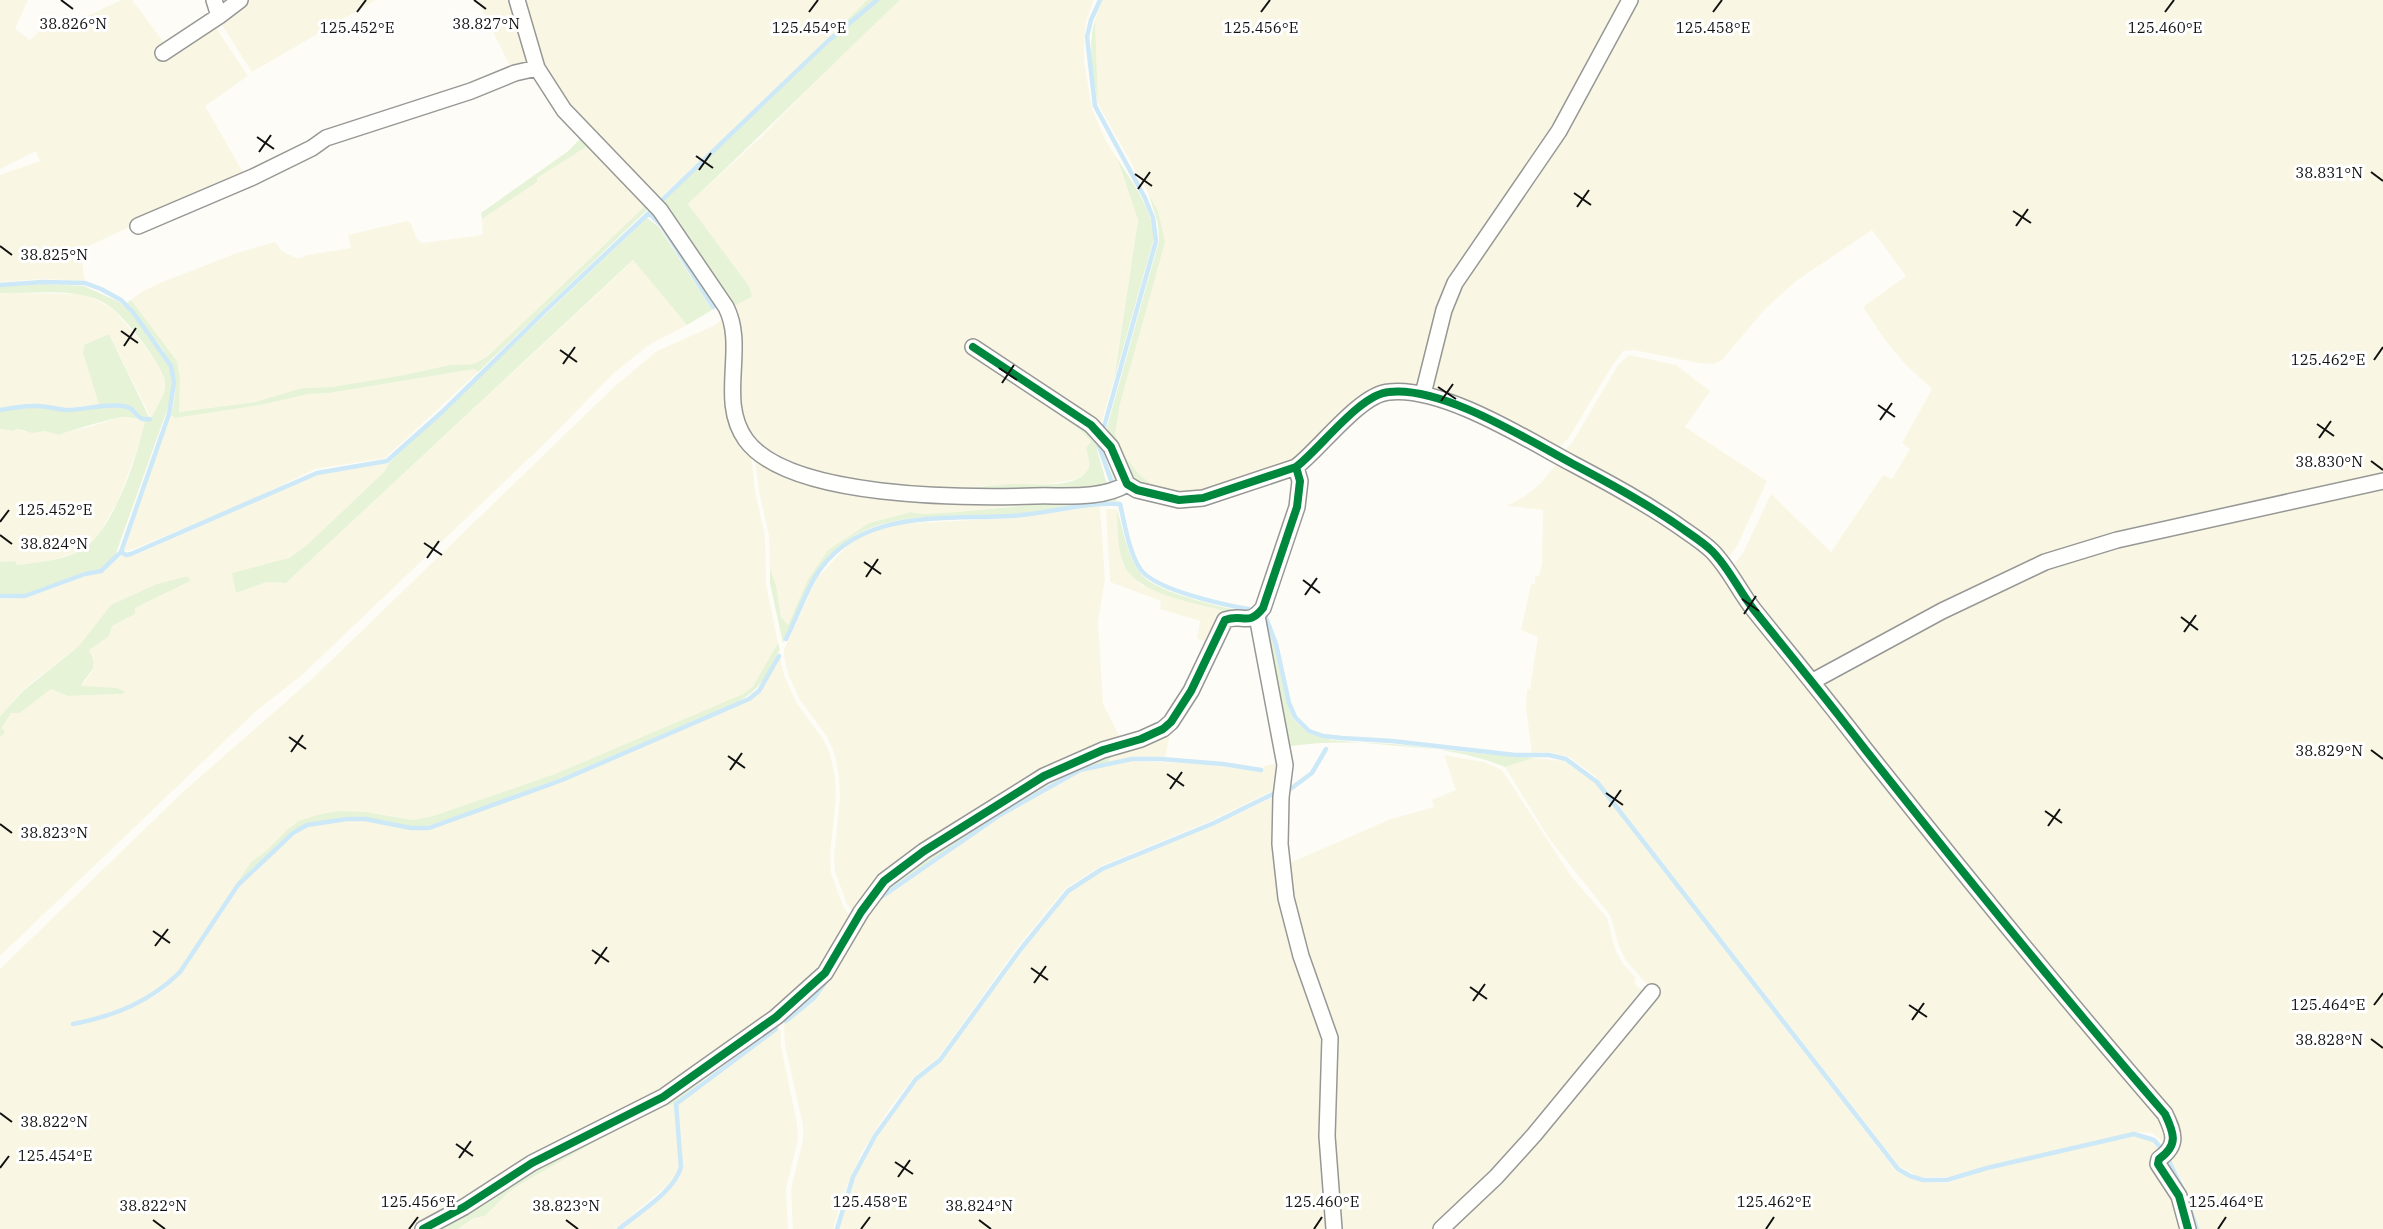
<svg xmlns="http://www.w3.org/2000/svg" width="2383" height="1229" font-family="'IBM Plex Serif',serif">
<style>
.farmland{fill:#f9f7e4}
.green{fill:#e7f3d7}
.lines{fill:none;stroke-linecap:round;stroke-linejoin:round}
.stream{stroke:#cde8f7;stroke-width:4.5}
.street-casing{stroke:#979795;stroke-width:18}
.street{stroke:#fffffe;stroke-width:15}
.cycleway-casing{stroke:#fff;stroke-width:11}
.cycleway{stroke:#00873e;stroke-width:8}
.ticks{fill:none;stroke:#111;stroke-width:2}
.ticks-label{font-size:15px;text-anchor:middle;fill:#111;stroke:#fff;stroke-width:6;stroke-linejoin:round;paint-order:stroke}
</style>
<rect width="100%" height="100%" fill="#fdfcf7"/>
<!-- farmland -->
<path class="farmland" d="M0,0h28l-13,29 15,11 8,-8 39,-11 44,-21h11l34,45 47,-19 3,2 32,48 -43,30 39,68 -164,76 5,31 -42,-2 -43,3v-107l40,-14 -4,-10 -36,18z
M247,0h129l-124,72 -32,-50z
M477,0h35l20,65 -20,5z
M522,0h345l-110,108 -100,93 -80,-84 -38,-52z
M900,0h194l-8,21 -2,19v21l8,48 14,32 11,17 21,62 -24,160 -14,47 -20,3 11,11 -5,7 4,19 -3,5 -10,7 -28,5 -68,2 -32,6 -47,-3 -81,-14 -44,-15 -28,-25 -6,-16 -4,-17 -3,-87 -2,-9 18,-9 -3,-11 -61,-82 73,-67 79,-80z
M1102,0h523l-28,57 -158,254 -24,79 -27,-1 -93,73 -101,32 -34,-2 -21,-18 -12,-15 -12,-25 5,-30 44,-162 -6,-31 -60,-107 -3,-84z
M1636,0h747v477l-266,59 -302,137 -4,-1 -54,-65 -26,-39 12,-15 28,-59 60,58 52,-77 9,4 18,-30 -8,-6 30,-54 -27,-25 -20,-24 -22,-33 43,-31 -34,-46 -76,51 -31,28 -43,51 -9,4 -14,-1 -65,-13 -11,1 -13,18 -42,70 -10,10 -128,-57 18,-84z
M586,147l25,19 31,35 2,6 -156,149 -14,8 -24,1 -46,10 -73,12 -29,1 -47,14 -77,10 2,-35 -3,-16 -46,-61 9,-7 20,-10 77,-30 38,-11 7,9 16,8 9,-4 44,-7 -3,-13 59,-14 4,3 6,15 5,4 61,-8 -1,-16 54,-37v-4z
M634,260l53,65 -38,20 -34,27 -73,74 -241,230 -45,35 -256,245v-219l4,-4 -2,-6 9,-14h9l31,-24 17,7 53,-2 5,-2 -45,-6 11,-14 2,-7 -6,-15 21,-14 3,-10 23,-12v-6l55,-28h-13l-20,4 -66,49 -13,14 -38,29 -16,13 -24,27v-117l26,-1 60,-22 16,-3 19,-17h12l184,-81 72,-12 -4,8 -78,74 -19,13 -22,7 -30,28 31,-11 19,1z
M0,293l79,1 11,2 23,13 45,53 4,9 3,12 -3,17 -11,18 -42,-84 -25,11 -1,8 16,52 -34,3 -30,-4 -35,4z
M725,317l4,51 22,85 4,38 10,45 1,48 12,59 -25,43 -10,8 -188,80 -122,42 -19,4 -33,-6 -43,-3 -17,3 -28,11 -27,26 -15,11 -34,53 -39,56 -9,9 -14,12 -15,9 -29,12 -38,10 1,2 38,-9 45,-21 24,-22 67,-98 52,-44 7,-4 40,-7 18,1 46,9 18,-1 87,-31 46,-17 187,-81 11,-8 20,-36 4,19 12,27 27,37 7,15 5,22 1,21 -6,60 1,16 12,33 10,14 -30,52 -145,112 -260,145h-418v-260l184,-178 129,-113 301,-291 43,-36 56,-25z
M1629,355l47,10 34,26 -25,36 82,54 -30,65 -7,9 -4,1 -165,-102 11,-11 46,-78z
M476,369l2,3 -93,86 -70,11 -67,33 -117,48 -7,1 11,-36 36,-100 4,3 86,-13 47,-11 21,-1z
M121,417l24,4 -3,15 -24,65 -21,36 -20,15 -28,9 -32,4 -17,-3v-133l12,2 6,-2 7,3 19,-1 15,4 4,-3 22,-4z
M757,457l46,20 237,26 -82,9 -37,2 -10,-2 -42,11 -41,27 -20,29 -20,46 -7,-8 -5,-32 -6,-17 -1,-32 -10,-45 -4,-32z
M1558,462l50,25 98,65 454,567 7,12 -2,16 -3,-6 -10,-8 -17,-1 -187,45h-29l-20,-11 -304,-390 -26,-19 -20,-5 -17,1 -6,-45 1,-19h3l8,-52 -17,-7 10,-46h4v-8h4l3,-13 1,-53 -36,-4 18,-10 15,-12z
M2383,484v745h-184l-16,-47 -12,-22h-3l8,-26 -354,-446v-9l228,-116z
M1100,506l5,74 -7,42 5,82 19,37 -200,108 -67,67 -8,-12 -12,-32 -1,-15 6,-60 -1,-21 -5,-24 -7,-15 -27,-37 -12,-26 -4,-19v-5l33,-72 33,-35 16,-9 31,-10 117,-6z
M1106,509h11l5,54 19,22 24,9 59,17v6l-13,25 -14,-3 3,-18 -40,-12 1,-8 -51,-19z
M1172,723l-7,35h-33l-25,6 9,-17z
M1444,755l40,7 18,8 69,106 36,42 8,31 8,15 13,14 -2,5 12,11 -83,103 -125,132h-101l-5,-177 -47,-187 106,-46 43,-12 -2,-7 24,-10z
M1534,758l31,3 31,22 300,388 13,7 13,4 26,1 40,-13 146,-34 7,1 12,5 8,10 25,77h-740l208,-237 -28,-31 -7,-15 -9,-31 -60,-75 -45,-73z
M1132,761l73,3 55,8 4,-6 18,-4 -6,27 -63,31 -112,46 -35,22 -49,60 -79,110 -24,19 -27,35 -26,42 -19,44 -9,31h-40l-2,-40 12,-49v-15l-18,-80 -1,-22 32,-24 56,-90 24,-22 105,-71 53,-31 27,-13z
M1278,795l-2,49 46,179 9,206h-492l16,-51 10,-22 26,-40 27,-36 24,-19 79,-109 49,-60 33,-21 112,-46z
M776,1030h5v16l16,78 1,15 -12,50 2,40h-167l50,-42 9,-10 2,-10 -5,-63z
M674,1103l4,47 1,17 -3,9 -7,8 -54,45h-157l16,-11 11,-2 24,-24 42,-26 75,-42z"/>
<!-- green -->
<path class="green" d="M867,0h8l-48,40z
M879,0h21c-71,67 -140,137 -212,204l61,82 3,11 -18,9 -73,-102 31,-32 67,-62 70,-68z
M1095,20l3,84c-5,-28 -11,-56 -3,-84z
M583,136l77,77 63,92 -6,3 -54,-86 -15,-13 -170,163 -3,-3 -146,24 -21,1 -47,11 -86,13 -4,-3c10,-39 3,-52 -21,-82 -8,-11 -13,-21 -23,-30l4,-3 46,61 3,16 -1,35 76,-10 47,-14 29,-1 73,-12 46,-10 24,-1 14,-8 156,-149 -2,-6 -31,-35 -25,-19 -49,31v4l-55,37 -1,-6 86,-61z
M1117,158c16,26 35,50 37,80l-40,142 24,-160z
M1149,195l9,16 7,31 -45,162 -5,30 12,25 12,15 21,18 -23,-10 -8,-10 -23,-41 53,-190 -1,-17z
M647,218l12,9 53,83 -25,15 -54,-65 -347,323 -19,-1 -31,11 -4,-20 57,-15 18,-13 78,-74 4,-8z
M43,284l41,2 35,16 13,11 37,53 3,17 -1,16 -56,157 -15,13 -15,3 -60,22h-25v-32l15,-1 2,4c21,-3 43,-4 63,-14 33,-18 57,-94 65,-130l6,-1c4,-13 15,-22 14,-38 -2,-18 -39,-62 -53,-74 -7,-5 -16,-10 -25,-12 -27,-7 -59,-2 -87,-3v-6z
M109,334l40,83h-10c-7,-17 -24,-14 -40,-12l-16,-52 1,-8z
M1041,397l60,42 20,45 -5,4 -10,-33 -7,-10 -2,5 11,38 -158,4c20,-5 40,-6 60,-8 21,-1 64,6 77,-13 5,-6 0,-16 -1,-23l5,-7 -11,-11 -42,-30z
M113,406c12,1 19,1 24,13 -5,-1 -10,-2 -15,-2 -8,1 -58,15 -63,18l-15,-4 -12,2 -14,-4 -6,2 -12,-2v-18l35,-4 30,4z
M1102,498l14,1 1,2c-35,3 -69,10 -104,13 -50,4 -123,-5 -165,26 -34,25 -48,65 -65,103l-13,-59v-16l6,17 5,32 7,8 20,-46 20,-29 41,-27 42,-11 10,2 37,-2z
M1117,509c6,20 10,47 24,65 14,19 88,35 112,39l-29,4v-6c-31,-9 -92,-17 -102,-51 -5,-16 -4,-34 -5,-51z
M185,577h4l1,4 -55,27v6l-23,12 -3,10 -20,14c11,21 0,20 -8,36l36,2 9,4 -5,2 -53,2 -17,-7 -31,24h-9l-9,14 3,6 -5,4v-21l24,-26 54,-43 33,-42 46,-21z
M1263,616l11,28 13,59 6,16 15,14 24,7 202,18 -29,9c-54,-23 -161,-30 -220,-20z
M778,643l2,6c-12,25 -20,43 -47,55l-172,74 -132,48 -18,1 -45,-9 -19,-1 -41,7 -14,7 -56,53 15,-22 15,-11 22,-22 11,-8 22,-7 17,-3 27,1 49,8 19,-4 122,-42 188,-80 10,-8z
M1116,747l-9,17 -27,5 -27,13 -53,32 -117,79 -7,6 -63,98 -29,26 -1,-3 95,-130 140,-98z
M776,1024l-102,79 -48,21 -105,60 -12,8 -24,24 -11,2 -16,11h-32z"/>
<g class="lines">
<!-- stream -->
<path class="stream" d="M1100,0l-9,20 -4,17 8,69 50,92 8,20 3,23 -52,186
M660,202l168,-161 49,-41
M0,285l43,-3 42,1 16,6 20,11 12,12 38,54 3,17 -5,31 -48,138 -20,19 -16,3 -60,22h-25
M0,410c11,-2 22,-4 33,-4 11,-1 22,3 33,4 19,0 39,-7 57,-4 16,2 10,15 27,13
M1099,446l14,40
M121,552l5,3 5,-1 186,-81 70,-12 55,-49 102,-100 105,-99 13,13 51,81
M1265,615l11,29 13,59 6,14 14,14 14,5 19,2 50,3 123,14h34l17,4 31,23 301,387 12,7 13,4h24l40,-12 147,-34 20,6 8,9
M786,639c10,-20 18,-43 29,-62 42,-69 127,-57 196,-61 36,-2 72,-14 109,-12 5,21 9,49 21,66 16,21 88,36 113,40
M1285,793l27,-20 14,-24
M880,898l120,-83 80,-45 52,-11h29l62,5 38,6
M786,1021l28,-23 13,-18
M73,1024c41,-8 77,-22 107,-52l58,-87 55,-52 14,-8 40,-6h18l46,9h18l133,-48 187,-81 10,-8 20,-35
M2169,1161l15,31
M2189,1206l8,23
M619,1229c19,-16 56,-38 62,-62l-5,-63 100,-75
M837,1229l16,-52 22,-41 41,-57 24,-19 80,-110 48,-59 34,-22 112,-46 61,-30"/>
<defs>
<path id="street" d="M214,0l5,16
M517,0l20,68 27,42 96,100 66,97c21,41 -9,93 20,133 43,59 220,58 288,56 30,-1 67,4 93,-12
M163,53l56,-37 21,-16
M138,226l115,-49 59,-29 14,-10 145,-47 44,-18 22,-5
M973,347l118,78 20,22 16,37 10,6 42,10 24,-2 93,-31c24,-18 64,-73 93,-75 54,-6 137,47 184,72 38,20 75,40 110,65 10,7 21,14 29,22 17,17 27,40 42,59 37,46 74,91 110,138 98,124 198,247 301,366 9,19 14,31 -6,45l-1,5 21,32 9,33
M1423,394l21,-84 11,-27 104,-152 71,-131
M1257,616l28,149 -4,32 -1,47 6,54 15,58 29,82 -3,98 7,93
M1813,681l129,-70 103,-49 72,-22 266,-59
M423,1229l41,-22 68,-44 131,-66 113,-80 49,-44 36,-61 23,-31 40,-30 120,-75 59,-26 38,-11 22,-10 8,-7 20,-31 34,-71c18,-7 23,7 38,-12l34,-101 3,-26 -4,-14
M1441,1229l55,-52 38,-42 118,-143"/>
</defs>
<!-- street casing -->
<use href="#street" class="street-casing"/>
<!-- street -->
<use href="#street" class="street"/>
<defs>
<path id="cycleway" d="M973,347l118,78 20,22 16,37 10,6 42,10 24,-2 93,-31c24,-18 64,-73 93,-75 54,-6 137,47 184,72 38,20 75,40 110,65 10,7 21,14 29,22 17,17 27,40 42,59 37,46 74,91 110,138 98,124 198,247 301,366 9,19 14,31 -6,45l-1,5 21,32 9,33
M423,1229l41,-22 68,-44 131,-66 113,-80 49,-44 36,-61 23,-31 40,-30 120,-75 59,-26 38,-11 22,-10 8,-7 20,-31 34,-71c18,-7 23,7 38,-12l34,-101 3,-26 -4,-14"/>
</defs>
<!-- cycleway casing -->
<use href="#cycleway" class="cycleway-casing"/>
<!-- cycleway -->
<use href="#cycleway" class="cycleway"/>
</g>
<!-- ticks -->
<path class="ticks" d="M61,0l12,9M474,0l12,9M357,12l9,-12M809,12l9,-12M1261,12l9,-12M1713,12l9,-12M2165,12l9,-12M257,137l17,12M259,152l12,-17M696,156l17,12M699,170l12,-17M2371,172l12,9M1135,174l17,12M1138,189l12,-17M1574,193l17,12M1577,207l12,-17M2013,211l18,12M2016,226l12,-17M0,246l12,9M121,331l17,12M124,346l12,-18M560,350l17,12M2374,360l9,-13M563,364l12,-17M999,368l18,12M1002,383l12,-18M1438,387l18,12M1441,401l12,-17M1878,405l17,12M1880,420l12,-17M2317,424l17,12M2319,438l12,-17M2371,461l12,9M0,522l9,-12M0,535l12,9M424,543l18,12M427,558l12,-17M864,562l17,12M866,577l12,-18M1303,580l17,13M1305,595l12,-17M1742,599l17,12M1744,614l12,-18M2181,617l17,13M2184,632l12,-17M289,737l17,12M2371,750l12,9M291,752l12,-17M728,756l17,12M730,770l12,-17M1167,774l17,12M1170,789l12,-17M1606,793l17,12M1609,807l12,-17M2045,811l17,12M0,824l12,9M2048,826l12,-17M153,931l17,12M155,946l13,-17M592,950l17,12M595,964l12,-17M1031,968l17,12M1034,983l12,-17M1470,987l17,12M1473,1001l12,-17M1909,1005l18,12M2374,1005l9,-12M1912,1020l12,-17M2371,1039l12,9M0,1113l12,9M456,1144l17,12M459,1158l12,-17M895,1162l18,12M0,1168l9,-12M898,1177l12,-17M153,1220l12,9M566,1220l12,9M979,1220l12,9M409,1229l9,-12M861,1229l9,-12M1314,1229l8,-12M1766,1229l8,-12M2218,1229l8,-12"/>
<g class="ticks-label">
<text x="486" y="29">38.827°N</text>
<text x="73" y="29">38.826°N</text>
<text x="357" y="33">125.452°E</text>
<text x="809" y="33">125.454°E</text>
<text x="1261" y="33">125.456°E</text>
<text x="1713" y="33">125.458°E</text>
<text x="2165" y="33">125.460°E</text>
<text x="2329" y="178">38.831°N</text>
<text x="54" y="260">38.825°N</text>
<text x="2328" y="365">125.462°E</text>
<text x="2329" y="467">38.830°N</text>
<text x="55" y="515">125.452°E</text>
<text x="54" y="549">38.824°N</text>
<text x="2329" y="756">38.829°N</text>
<text x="54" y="838">38.823°N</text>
<text x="2328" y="1010">125.464°E</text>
<text x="2329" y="1045">38.828°N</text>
<text x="54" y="1127">38.822°N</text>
<text x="55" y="1161">125.454°E</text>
<text x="418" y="1207">125.456°E</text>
<text x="870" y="1207">125.458°E</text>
<text x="1322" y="1207">125.460°E</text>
<text x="1774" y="1207">125.462°E</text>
<text x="2226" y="1207">125.464°E</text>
<text x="153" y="1211">38.822°N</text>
<text x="566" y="1211">38.823°N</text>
<text x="979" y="1211">38.824°N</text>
</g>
</svg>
